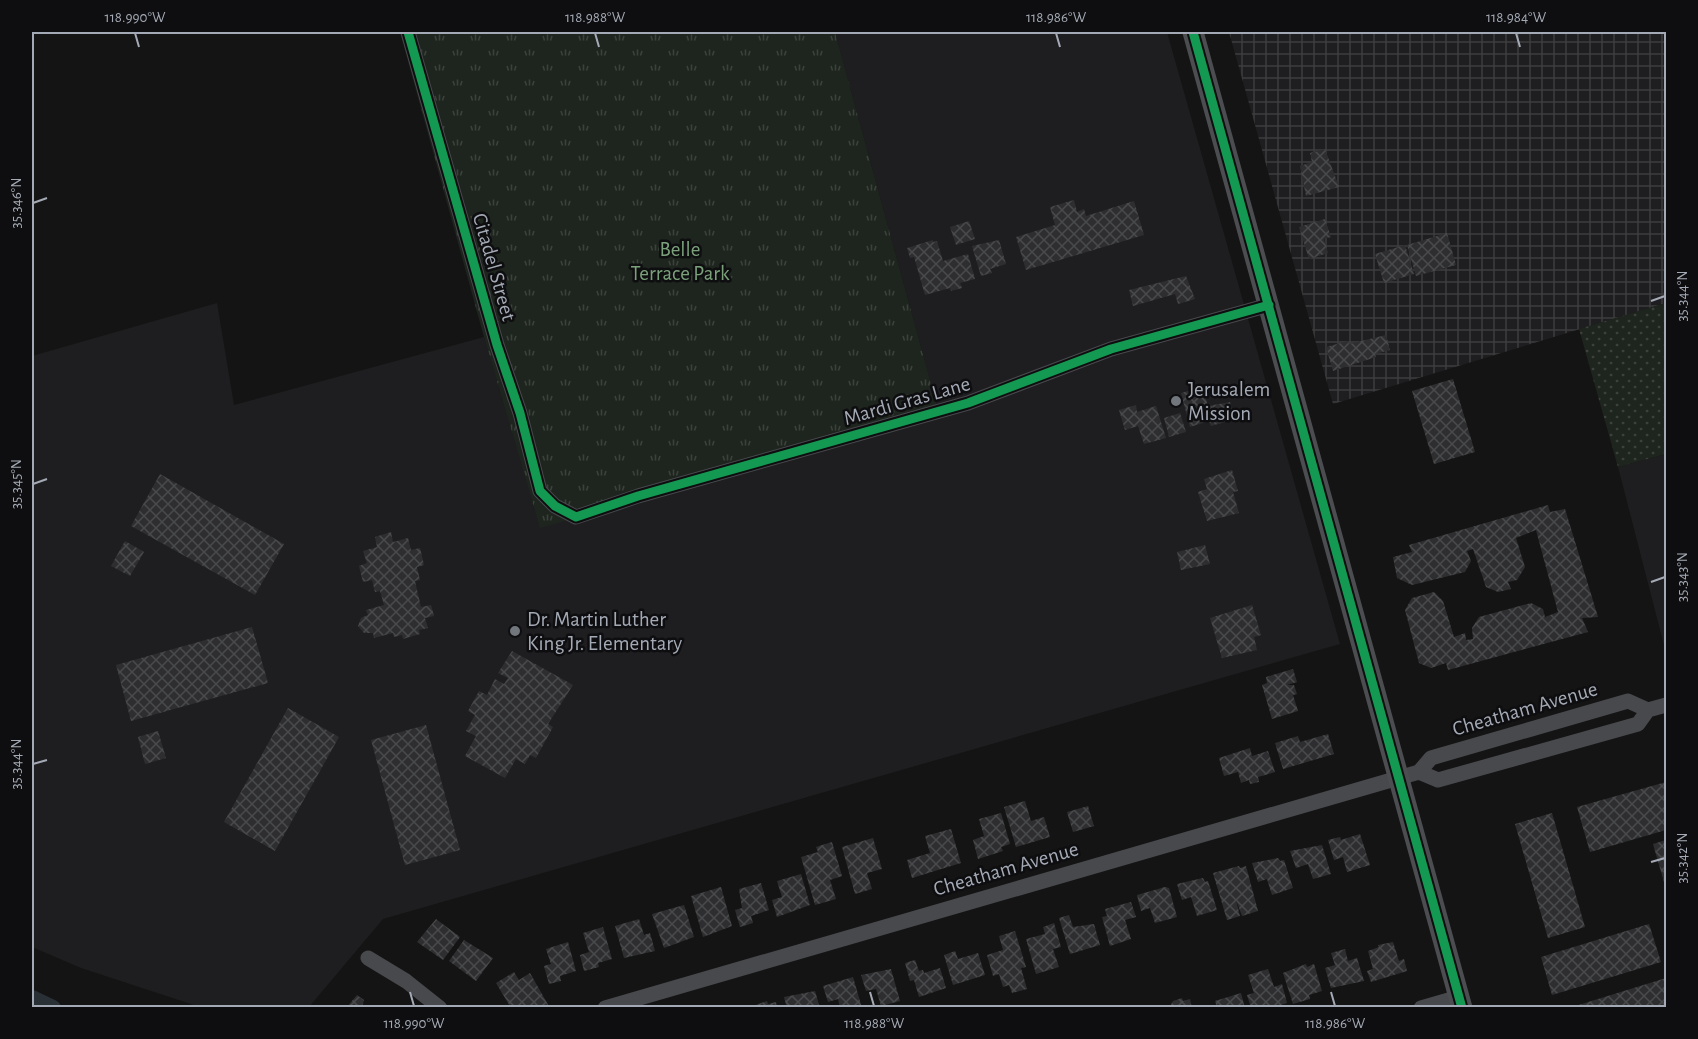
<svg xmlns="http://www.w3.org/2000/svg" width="1698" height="1039" font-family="'Alegreya Sans',sans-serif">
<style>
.built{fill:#1e1e20}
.industrial{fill:url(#industrial-grid)}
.grass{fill:url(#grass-dots)}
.park{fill:url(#park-tufts)}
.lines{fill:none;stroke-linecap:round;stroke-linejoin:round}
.canal{stroke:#293137;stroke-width:16}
.building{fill:url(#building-cross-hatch)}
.street{stroke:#48494d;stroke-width:15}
.secondary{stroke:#4c4d51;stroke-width:21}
.cycleway-casing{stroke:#0e0e10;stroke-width:13}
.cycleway{stroke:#139951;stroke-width:9}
.ticks{fill:none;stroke:#a4aab5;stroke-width:2}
.poi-dot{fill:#72767d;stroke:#0e0e10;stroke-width:2}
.labels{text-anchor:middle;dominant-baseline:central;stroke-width:5;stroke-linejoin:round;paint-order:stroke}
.park-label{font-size:21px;fill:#7ba17b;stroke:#0e0e10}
.street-label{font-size:21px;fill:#a4aab5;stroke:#0e0e10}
.poi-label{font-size:21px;fill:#a4aab5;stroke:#0e0e10;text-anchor:start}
.neatline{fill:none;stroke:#a4aab5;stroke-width:2}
.ticks-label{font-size:15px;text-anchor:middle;fill:#a4aab5}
</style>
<defs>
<pattern id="industrial-grid" width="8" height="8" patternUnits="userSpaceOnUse" patternTransform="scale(1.5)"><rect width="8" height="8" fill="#1e1e20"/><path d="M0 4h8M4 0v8" fill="none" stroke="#3c3c3e"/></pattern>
<pattern id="grass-dots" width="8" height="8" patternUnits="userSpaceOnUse" patternTransform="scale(1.5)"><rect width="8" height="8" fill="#1e241e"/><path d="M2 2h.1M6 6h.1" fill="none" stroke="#3c413c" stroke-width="1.8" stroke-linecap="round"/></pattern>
<pattern id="park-tufts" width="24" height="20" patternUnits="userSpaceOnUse" patternTransform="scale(1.5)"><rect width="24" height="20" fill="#1e241e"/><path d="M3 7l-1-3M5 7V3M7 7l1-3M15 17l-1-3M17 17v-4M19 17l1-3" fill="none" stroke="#3c413c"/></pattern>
<pattern id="building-cross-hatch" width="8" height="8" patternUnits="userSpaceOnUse" patternTransform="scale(1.5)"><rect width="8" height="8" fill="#2e2e30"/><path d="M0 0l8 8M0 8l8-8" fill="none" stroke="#494a4c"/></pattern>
</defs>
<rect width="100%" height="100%" fill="#141414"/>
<!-- built -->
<path class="built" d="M835,32h332l173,612 -957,275 -74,88h-109l-119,-39 -49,-21v-591l185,-53 17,102 250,-68 56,190 399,-114z
M1666,454v199l-48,-186z"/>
<!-- industrial -->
<path class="industrial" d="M1229,32h437v271l-333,101z"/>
<!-- grass -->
<path class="grass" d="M1666,303v151l-48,13 -39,-138z"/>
<!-- park -->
<path class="park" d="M400,32h435l104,381 -399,115 -56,-191z"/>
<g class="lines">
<!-- canal -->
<path class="canal" d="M32,998l21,10"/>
</g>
<!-- building -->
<path class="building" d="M1325,149l14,38 -33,9 -6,-30 12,-4 -2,-9z
M1074,200l3,12 7,-3 2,7 48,-15 10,34 -118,35 -10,-33 39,-12 -5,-18z
M1325,219l6,18 -7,2 4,14 -19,6 -10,-32z
M969,221l6,18 -19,6 -6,-18z
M1447,233l9,32 -40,11 -9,-31z
M933,240v2l4,-1 6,20 25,-7 7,25 -15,4 2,5 -11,3 -1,-3 -25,7 -11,-38 -4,1 -3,-10z
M999,240l7,24 -16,5 2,4 -11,3 -9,-30z
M1405,245l9,29 -30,9 -9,-29z
M1186,276l9,23 -17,5 -3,-10 -42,12 -4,-16z
M1386,335l4,15 -15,4 1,3 -43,14 -7,-24 22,-6 1,3z
M1453,379l22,73 -41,12 -22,-73z
M1202,387l6,19 22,-4 5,17 -24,7 -2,-5 -19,6 -9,-34z
M1136,405l1,7 19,-6 10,32 -22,6 -6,-18 -13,4 -6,-20z
M1180,413l6,19 -17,5 -5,-19z
M1232,470l6,21 -5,1 6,21 -32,8 -9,-29 9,-3 -3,-10z
M160,474l124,70 -29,51 -124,-69z
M1548,505l2,7 15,-3 33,108 -16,1 6,14 -140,38 -2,-7 -15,5 -12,-5 -14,-53 7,-12 22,-6 9,9 11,36 11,-4 1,7 7,-1 -1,-11 7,-11 52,-14 12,6 2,8 13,-5 -22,-82 -20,8 9,29 -8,13 -9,2 3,7 -13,3 -12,-5 -13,-38 -6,2 4,10 -6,11 -53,13 -15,-7 -4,-21 19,-5 -3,-7z
M391,532l2,10 15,-4 3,12 9,-2 4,17 -7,2 3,13 -5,1 6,26 10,-2 3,11 -9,2 3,10 -9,2 1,4 -17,5 -1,-4 -8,2 -1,-4 -19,5 -1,-5h-9l-6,-7 3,-8 7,-3 -2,-5 18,-5 -4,-14 -5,1 -3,-12 -9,2 -4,-16 8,-3 -4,-12 14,-4 -2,-10z
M125,541l19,11 -14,24 -19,-10z
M1205,545l5,19 -29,6 -4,-18z
M1252,605l9,30 -7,2 3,13 -35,8 -12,-40z
M252,627l16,56 -137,38 -15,-56z
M512,651l61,34 -25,39 5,3 -17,31 -6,-3 -5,9 -9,-5 -11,19 -40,-22 11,-20 -10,-5 9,-16 -7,-4 11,-20 8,4 8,-16 9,5 4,-6 -10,-5z
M1293,669l4,13 -10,3h7l3,9 -4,1 5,16 -26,8 -10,-34 5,-2 -1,-6z
M288,708l51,29 -64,114 -51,-29z
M426,725l34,125 -55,15 -34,-125z
M158,731l8,27 -21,6 -7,-27z
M1328,734l6,20 -51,15 -8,-26 23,-7 2,6z
M1250,748l2,8 16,-5 7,21 -17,5 1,5 -9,2 -1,-4 -8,3 -3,-11 -14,4 -5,-18z
M1666,782v48l-76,22 -13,-45z
M1025,801l6,20 13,-4 6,20 -34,10 -12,-40z
M1088,806l6,20 -21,6 -6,-20z
M1001,813l9,31 -9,3 2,4 -25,8 -5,-19 11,-4 -5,-17z
M1552,813l33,114 -37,11 -33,-114z
M951,829l10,34 -49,15 -5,-18 23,-7 -5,-17z
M1360,834l10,31 -23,7 -4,-15 -9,3 -6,-20 12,-3 1,3z
M873,838l9,31 -15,4 5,16 -17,5 -13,-47z
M1666,840v49l-13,-45z
M832,842l10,34 -12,4 6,19 -21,6 -14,-48 17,-5 -2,-5z
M1322,845l9,29 -18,5 -5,-15 -12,4 -6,-17z
M1278,858l2,3 4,-1 9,28 -21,7 -5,-16 -9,3 -6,-19z
M1239,866l1,2 6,-2 12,45 -16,5 -6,-16 4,16 -13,4 -14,-47z
M801,874l9,31 -33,12 -5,-17 10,-3 -5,-16z
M1203,878l2,4 3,-1 9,29 -20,6 -6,-19 -9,3 -5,-16z
M761,883l8,27 -18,6 2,7 -13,4 -5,-17 7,-2 -3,-19z
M721,887l11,39 -29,11 -12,-41z
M1165,887l4,1 8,29 -22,6 -5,-15 -9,3 -4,-16z
M1131,902l5,15 -11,3 6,19 -21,7 -8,-29 5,-1 -2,-7z
M684,905l10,32 -30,11 -12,-34z
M1069,915l4,12 21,-3 6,21 -30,9 -11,-36z
M436,919l24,18 -17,23 -26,-18z
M639,919l5,16 6,-2 5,18 -31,7 -9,-32z
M1054,923l7,24 -8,2 6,18 -23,7 -10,-35 19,-5 -2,-7z
M1649,924l12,38 -109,33 -11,-38z
M603,927l9,32 -14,4 1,4 -15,4 -4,-16 9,-3 -6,-19z
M1015,931l11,36 -5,1 6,21 -15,4 -3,-8 -6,2 -4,-13 -6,2 -6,-21 16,-5 -4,-14z
M464,940l29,18 -17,23 -27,-20z
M568,942l8,29 -16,5 1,5 -12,3 -5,-18 7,-2 -5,-15z
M1393,942l6,19 5,-2 3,12 -36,11 -4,-11 6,-2 -5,-18 11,-4 -1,-2z
M1345,949l3,12 9,-3 7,23 -33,7 -6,-20 10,-3 -4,-12z
M955,951l3,8 20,-6 7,22 -32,10 -9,-30z
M915,960l4,11 4,-1 1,3 16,-5 6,20 -27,9 -5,-17 -4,1 -5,-18z
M1306,964l1,3 7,-3 8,27 -13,4 1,4 -17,5 -10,-31z
M891,969l9,32 -19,5 -5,-17 -10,2 -5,-16z
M1268,969l6,18 8,-3 5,19 -6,2v3h-30l-4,-13 7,-2 -6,-18z
M514,972l5,8 11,-7 20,35h-39l-15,-25z
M853,977l9,31h-22l-2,-9 -10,3 -5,-16z
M1666,978v30h-94v-1z
M815,991l5,17h-33l-3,-11z
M1241,993l4,15h-28l-2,-7z
M357,995l7,5 -2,8h-16z
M1182,998l1,3 7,-2 2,9h-23l4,-7z
M767,1001l1,3 8,-2 1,6h-30z"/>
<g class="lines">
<!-- street -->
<path class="street" d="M408,32l89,313 23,68 20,78 15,15 21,11 62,-21 330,-93 143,-54 158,-44
M1419,772l19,8 200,-56 10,-14 18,-5
M368,958l38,23 34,27
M605,1008l814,-236 12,-14 197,-57 20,9
M1421,1008l38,-11"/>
<!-- secondary -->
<path class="secondary" d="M1193,32l269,976"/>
<defs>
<path id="cycleway" d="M408,32l89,313 23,68 20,78 15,15 21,11 62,-21 330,-93 143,-54 158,-44
M1193,32l269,976"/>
</defs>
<!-- cycleway casing -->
<use href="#cycleway" class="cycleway-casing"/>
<!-- cycleway -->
<use href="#cycleway" class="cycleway"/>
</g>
<!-- ticks -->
<path class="ticks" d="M135,33l4,14M595,33l4,14M1056,33l4,14M1516,33l4,14M33,203l14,-5M1651,301l14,-5M33,484l14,-5M1651,582l14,-5M33,764l14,-4M1651,862l14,-4M410,992l4,14M870,992l4,14M1331,992l4,14"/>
<!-- markers -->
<g class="poi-dot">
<circle cx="1176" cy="401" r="6"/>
<circle cx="515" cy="631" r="6"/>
</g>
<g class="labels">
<!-- park labels -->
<g class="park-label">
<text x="680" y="249">Belle<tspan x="680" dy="24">Terrace Park</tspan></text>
</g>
<!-- street labels -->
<g class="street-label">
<text transform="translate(494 267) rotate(74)">Citadel Street</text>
<text transform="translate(907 401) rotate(-16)">Mardi Gras Lane</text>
<text transform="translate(1525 709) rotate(-16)">Cheatham Avenue</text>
<text transform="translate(1006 869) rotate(-16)">Cheatham Avenue</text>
</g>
<!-- poi labels -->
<g class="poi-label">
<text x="1188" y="389">Jerusalem<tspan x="1188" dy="24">Mission</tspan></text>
<text x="527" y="619">Dr. Martin Luther<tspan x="527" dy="24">King Jr. Elementary</tspan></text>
</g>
</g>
<!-- border -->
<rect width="1698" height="1039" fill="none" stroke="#0e0e10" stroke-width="66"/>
<rect x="33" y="33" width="1632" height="973" class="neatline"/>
<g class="ticks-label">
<text x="135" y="22">118.990°W</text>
<text x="595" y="22">118.988°W</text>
<text x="1056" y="22">118.986°W</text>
<text x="1516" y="22">118.984°W</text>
<text transform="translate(16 203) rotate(-90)" y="5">35.346°N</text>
<text transform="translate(1682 296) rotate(-90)" y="5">35.344°N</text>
<text transform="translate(16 484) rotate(-90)" y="5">35.345°N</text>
<text transform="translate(1682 577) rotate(-90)" y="5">35.343°N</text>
<text transform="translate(16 764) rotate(-90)" y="5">35.344°N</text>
<text transform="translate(1682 858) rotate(-90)" y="5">35.342°N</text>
<text x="414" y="1028">118.990°W</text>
<text x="874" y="1028">118.988°W</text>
<text x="1335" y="1028">118.986°W</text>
</g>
</svg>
